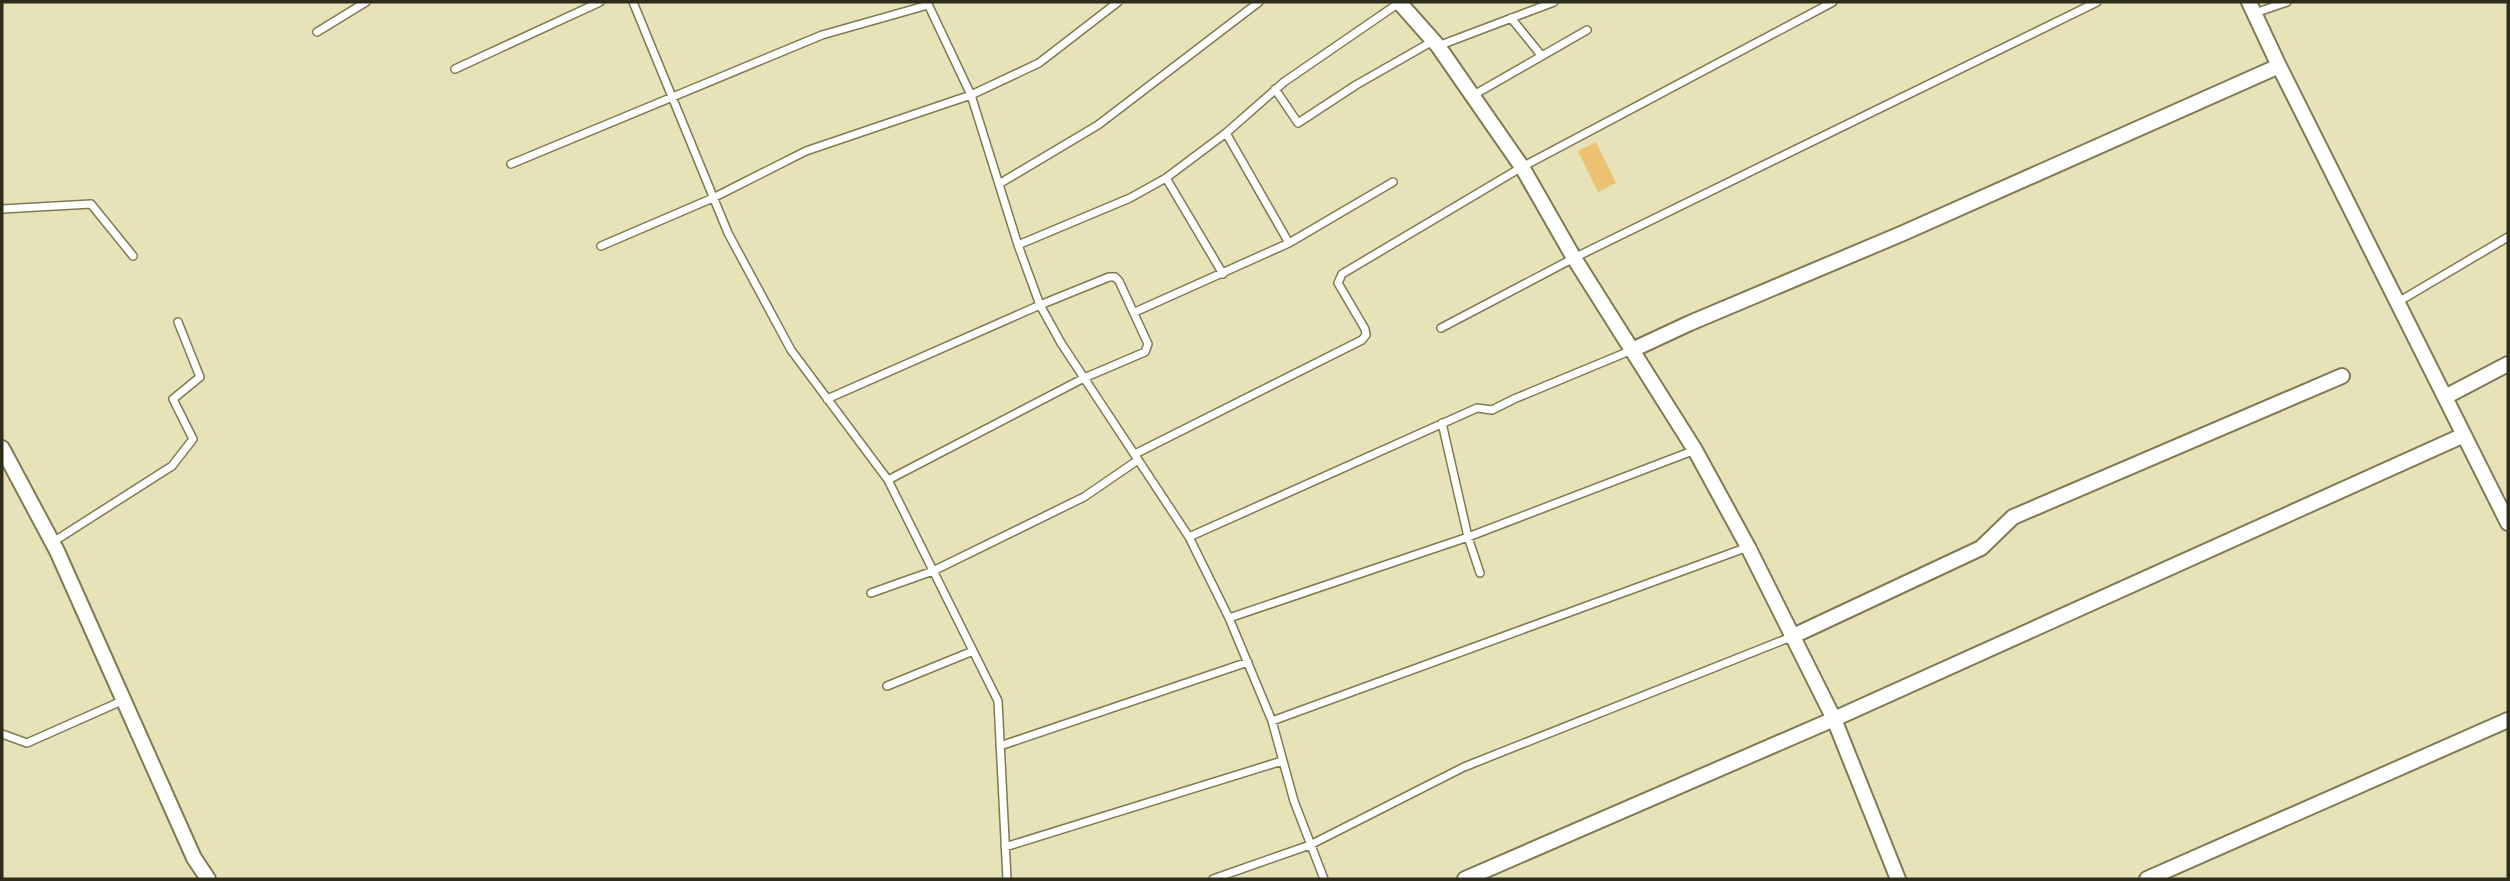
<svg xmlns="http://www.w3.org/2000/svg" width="2510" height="881" font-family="'Roboto Serif',serif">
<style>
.building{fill:#ecc171}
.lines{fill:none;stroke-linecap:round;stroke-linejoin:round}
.service-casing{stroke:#7f7a52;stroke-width:10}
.minor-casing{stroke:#7f7a52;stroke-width:18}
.service{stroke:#fff;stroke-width:7}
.minor{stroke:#fff;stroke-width:14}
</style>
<rect width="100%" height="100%" fill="#e7e2b7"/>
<!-- building -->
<path class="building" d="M1596,142l20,41 -18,9 -20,-41z"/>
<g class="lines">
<defs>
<path id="service" d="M633,2l95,231 63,117 97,130 110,221 9,178
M927,2l44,93 47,150 22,60 21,38 128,194 40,81 43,103 22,80 30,78
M2255,13l32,-11
M1511,18l30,37
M317,32l49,-30
M1438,46l116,-44
M455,69l145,-67
M1275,89l23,34 58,-38 77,-44
M1472,96l115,-66
M1226,133l63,110
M511,164l311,-129 106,-30
M1166,178l57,96
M999,184l99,-59 161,-123
M2,209l89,-5 42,52
M1018,245l112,-47 36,-20 60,-45 58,-51 115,-79
M601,246l112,-48 93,-47 165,-56 68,-32 79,-61
M2398,302l110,-65
M1135,312l154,-69 104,-61
M1441,328l133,-70 523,-256
M827,399l213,-94 69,-28h6l4,4 29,63 -3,8 -61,26 -196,102
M1442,423l26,114 12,36
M1135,454l227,-114 4,-5 -1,-6 -27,-46 4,-9 180,-107 311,-165
M1189,537l288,-129 15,2 22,-11 118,-49
M53,542l119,-76 21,-27 -20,-40 27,-22 -22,-55
M871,593l62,-22 151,-74 54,-37
M1229,618l239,-81 227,-87
M887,686l86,-35
M1272,721l476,-174
M2,734l25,9 97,-43
M1000,746l248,-84
M1005,847l277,-86
M1213,879l97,-34 154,-78 327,-130"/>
<path id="minor" d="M1399,2l39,44 84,121 52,91 121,192 53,97 86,172 64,160
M2249,2l30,64 229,457
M1632,350l58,-27 211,-89 378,-168
M2445,397l63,-33
M2,448l55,103 137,307 14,21
M1791,637l190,-89 32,-31 329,-141
M1465,879l369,-160 630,-284
M2147,879l361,-159"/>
</defs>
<!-- service casing -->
<use href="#service" class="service-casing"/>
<!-- minor casing -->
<use href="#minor" class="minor-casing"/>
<!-- service -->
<use href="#service" class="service"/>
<!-- minor -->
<use href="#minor" class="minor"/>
</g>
<!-- border -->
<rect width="2510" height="881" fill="none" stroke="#2e2c1b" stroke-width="7"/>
</svg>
